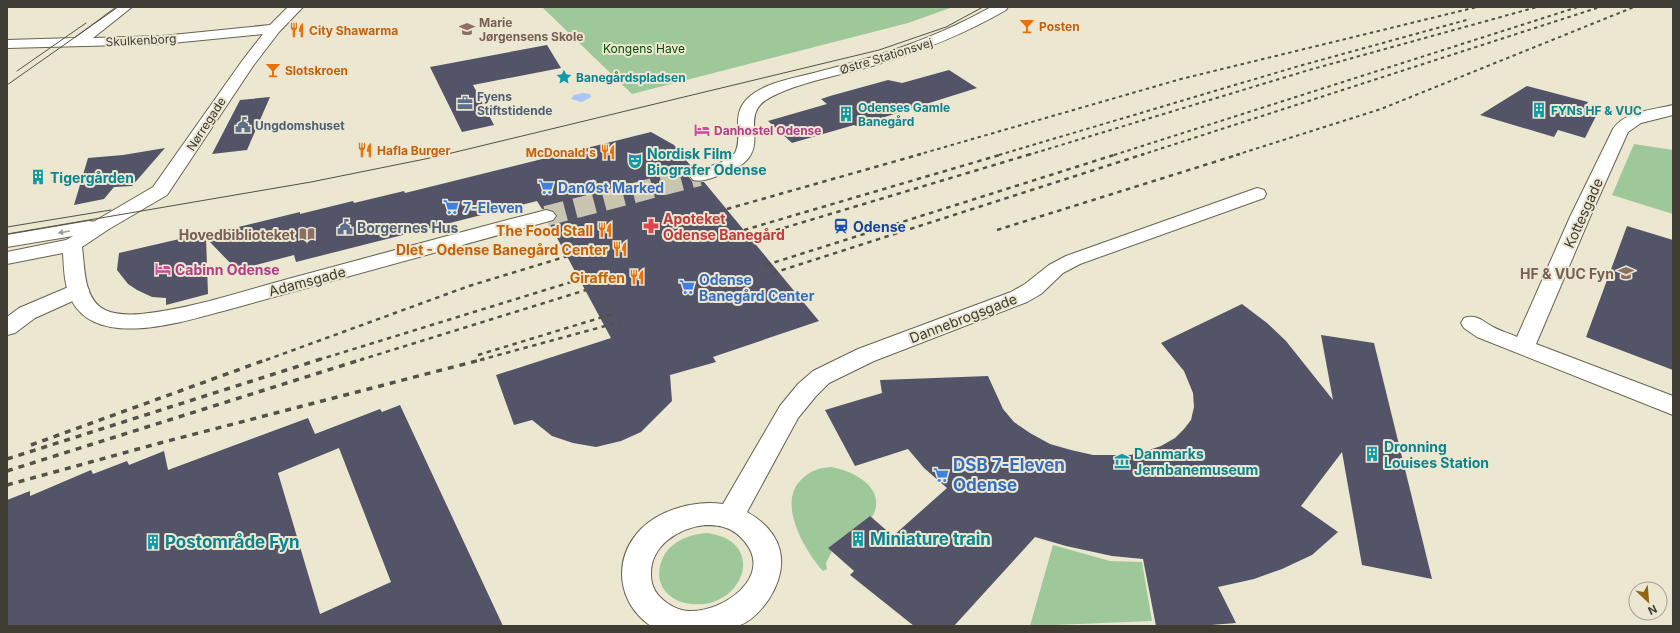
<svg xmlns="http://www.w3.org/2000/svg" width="1680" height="633" font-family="Inter,sans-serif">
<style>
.green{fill:#9ec899}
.water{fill:#aac5f8}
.building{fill:#535467;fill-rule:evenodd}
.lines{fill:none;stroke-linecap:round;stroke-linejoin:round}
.secondary-tunnel{stroke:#c9c5b1;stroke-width:20;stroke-dasharray:20 10;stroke-linecap:butt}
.street-casing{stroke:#686350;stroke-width:2}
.secondary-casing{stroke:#686350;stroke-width:2}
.street{fill:#fff;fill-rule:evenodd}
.secondary{fill:#fff;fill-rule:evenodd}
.tram{stroke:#545147;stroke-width:1}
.rail-far2{stroke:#545147;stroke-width:2;stroke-dasharray:3.5 3.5;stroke-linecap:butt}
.rail-far1{stroke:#545147;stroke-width:2.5;stroke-dasharray:4.5 4.5;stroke-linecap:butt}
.rail{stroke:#545147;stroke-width:3.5;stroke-dasharray:6 6;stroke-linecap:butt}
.oneway{fill:#9e9e99}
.labels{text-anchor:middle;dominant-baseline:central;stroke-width:4;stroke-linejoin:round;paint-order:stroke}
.far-education-label{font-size:12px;font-weight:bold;fill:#785e54;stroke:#ece7d1;text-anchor:start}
.far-food-label{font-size:12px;font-weight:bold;fill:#c56008;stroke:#ece7d1;text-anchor:start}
.far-street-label{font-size:12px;fill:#3e3c33;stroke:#ece7d1}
.far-park-label{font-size:12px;fill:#014e00;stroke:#ece7d1}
.far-culture-label{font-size:12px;font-weight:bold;fill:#0d838f;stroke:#ece7d1;text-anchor:start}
.far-service-label{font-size:12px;font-weight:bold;fill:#4e5e75;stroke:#ece7d1;text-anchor:start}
.far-hotel-label{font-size:12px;font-weight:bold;fill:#b23c85;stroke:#ece7d1;text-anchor:start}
.culture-label{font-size:14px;font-weight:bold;fill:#0d838f;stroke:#ece7d1;text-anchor:start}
.shop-label{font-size:14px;font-weight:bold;fill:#366cbe;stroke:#ece7d1;text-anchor:start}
.street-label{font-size:14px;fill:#3e3c33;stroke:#ece7d1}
.health-label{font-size:14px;font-weight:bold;fill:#be3a42;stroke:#ece7d1;text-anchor:start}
.transit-label{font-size:14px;font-weight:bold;fill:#164399;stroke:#ece7d1;text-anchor:start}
.service-label{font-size:14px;font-weight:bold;fill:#4e5e75;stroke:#ece7d1;text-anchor:start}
.food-label{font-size:14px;font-weight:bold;fill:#c56008;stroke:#ece7d1;text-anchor:end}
.education-label{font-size:14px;font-weight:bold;fill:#785e54;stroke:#ece7d1;text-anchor:end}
.hotel-label{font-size:14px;font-weight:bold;fill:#b23c85;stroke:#ece7d1;text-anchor:start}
.near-shop-label{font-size:17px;font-weight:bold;fill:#366cbe;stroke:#ece7d1;text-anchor:start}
.near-culture-label{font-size:17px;font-weight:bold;fill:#0d838f;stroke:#ece7d1;text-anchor:start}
</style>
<rect width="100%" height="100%" fill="#ece7d1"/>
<!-- green -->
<path class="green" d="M542,7h411l-45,16 -276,71z
M1634,144l39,6v64l-61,-19z
M831,467c24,4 57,22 41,50l-2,-1 -41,31 3,4 -6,12 1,6 -4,2c-18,-20 -48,-70 -20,-93 9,-8 16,-10 28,-11z
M707,533c62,8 36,77 -16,71 -8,-1 -15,-3 -22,-9 -16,-13 -11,-38 4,-50 10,-8 21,-11 34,-12z
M1053,545l57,16 32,1 10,59 -122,5z"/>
<!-- water -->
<path class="water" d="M583,93l7,1 1,3 -9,5 -11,-3 3,-4z"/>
<!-- building -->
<path class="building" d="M547,45l14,23 -88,17 21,40 -32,7 -32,-65z
M949,70l28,18 -121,38 -2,-1 -62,18 -24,-22 59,-17 -6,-5 9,-3 58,-16 14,3z
M1527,86l61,16 -4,6 14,4 -13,26 -27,-8 -4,7 -74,-22z
M270,97l-23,53 -35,4 28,-54z
M651,132l23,13 20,25 -6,6 4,5 12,1 115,139 -106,36 3,5 -46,13 2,26 -31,31 -20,9 -25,6 -23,-4 -21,-7 -20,-16 -18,5 -18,-50 115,-37 -62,-115 5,-2 3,-6 -4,-4 -7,-2h-4l-5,-8 -241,61 -2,-7 -57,15 -31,-32 2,56 -42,11v-7l-14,-1 -15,-7 -9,-6 -11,-14 2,-17 82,-19v2l99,-24v2l53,-13 1,2 50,-12 1,2z
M165,148l-33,38 -18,1 -10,12 -30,6 14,-47 35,-3z
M1627,226l46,14v130l-87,-33z
M1242,304l25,19 19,18 47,59 -12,-65 53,8 58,236 -70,-14 -20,-113 -41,54 37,26 -26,23 -30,14 -28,10 -36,8 18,36 -37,3h-43l-13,-67 -31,-3 -46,-10 -31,-9 -81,89h-40l-64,-51 4,-4 -26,-23 42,-32 23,20 54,-48 -23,-20 -16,-19 -53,17 -30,-56 57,-17 -2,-13 108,-4 15,33 11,13 16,11 20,11 21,6 22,5h37l16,-4 15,-5 14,-8 9,-9 7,-9 3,-13 -1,-14 -9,-22 -23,-28z
M400,405l103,221h-496v-126l23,-9v5l61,-26 2,4 34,-13 2,4 35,-14 4,19 140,-52 7,16 65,-25 2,3zM339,448l52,134 -71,32 -42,-141z"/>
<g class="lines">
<!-- secondary-tunnel -->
<path class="secondary-tunnel" d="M546,216l153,-40"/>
<defs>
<path id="street" d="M117,7h15l-39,31 69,-2 108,-11 18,-18h15l-24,25 -26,34 -86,129 -58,34 -7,2 -7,-2 -3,-4 3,-4 58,-34 89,-126 21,-27 -101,10 -155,4v-8l68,-2z
M1673,105v10l-32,8 -13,9 -38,85 -54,127 137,52v19l-196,-78 -13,-9 -3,-5 3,-5c13,-4 18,3 29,9 7,4 16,6 24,10l53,-120 43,-88c12,-18 40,-19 60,-24z
M1257,188l7,2 2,4 -2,4 -184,66 -17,9 -22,21 -14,8 -153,59 -45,22 -13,13 -18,22 -51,94c36,20 44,52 22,87 -7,10 -17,22 -29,26 -6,3 -15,1 -21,1 -23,0 -45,0 -68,0 -34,-23 -39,-67 -10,-97 20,-20 55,-29 82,-25l57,-98 18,-22 15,-13 45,-22 153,-57 14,-8 24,-19 17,-9zM705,525c17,0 29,3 40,17 29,35 -23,71 -56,69 -8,0 -16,-4 -22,-8 -10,-7 -16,-16 -16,-28 -1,-29 27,-47 54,-50z
M78,283l8,2 3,5 -3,5 -51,23 -20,15 -8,2v-18l12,-9z"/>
<path id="secondary" d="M991,7h17l-2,3c-43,25 -87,42 -134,56 -31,9 -72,16 -101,31 -40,20 12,57 -49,77 -10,4 -19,8 -29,6l-3,-4 3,-4 27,-9 15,-10c9,-18 -5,-36 12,-54 16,-17 53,-22 74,-28 23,-6 47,-12 70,-20 35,-12 68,-26 100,-44z
M546,210l7,2 3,4 -3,4 -326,90c-42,11 -129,40 -155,-9 -8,-15 -8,-32 -9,-48l-56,11v-12l59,-12 7,-4 -66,11v-12l82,-14c7,2 12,-2 20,0l3,4 -3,4 -27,18c3,21 1,52 23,63 11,5 24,5 36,4 50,-5 99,-22 147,-35 86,-23 172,-47 258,-69z"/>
</defs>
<!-- street casing -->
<use href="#street" class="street-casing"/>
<!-- secondary casing -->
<use href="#secondary" class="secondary-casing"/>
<!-- street -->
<use href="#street" class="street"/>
<!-- secondary -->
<use href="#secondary" class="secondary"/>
<!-- tram -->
<path class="tram" d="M17,71l69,-48
M7,85l111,-78
M7,227l104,-17
M7,234l304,-52 124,-25 444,-107 67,-23 37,-20"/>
<!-- rail-far2 -->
<path class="rail-far2" d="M917,155l264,-76 296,-72
M999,155l300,-89 171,-47
M1028,155l281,-85 228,-63
M1114,155l464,-148
M1141,155l459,-148
M1236,155l145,-46 253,-102"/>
<!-- rail-far1 -->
<path class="rail-far1" d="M727,209l194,-55
M744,230l259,-76
M997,230l243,-76
M750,238l281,-84
M766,265l351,-111
M773,273l371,-119
M478,355l138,-42
M266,360l203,-74 112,-34
M318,360l276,-85
M360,360l226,-70
M480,360l140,-38"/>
<!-- rail -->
<path class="rail" d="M31,445l237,-86
M7,459l314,-100
M7,471l356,-112
M7,485l153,-42 324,-84"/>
</g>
<!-- one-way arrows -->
<defs><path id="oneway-solid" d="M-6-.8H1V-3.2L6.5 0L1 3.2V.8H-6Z"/></defs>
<use class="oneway" href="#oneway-solid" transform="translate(64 232) rotate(170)"/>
<!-- icons -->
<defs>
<symbol id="bar-bare" viewBox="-9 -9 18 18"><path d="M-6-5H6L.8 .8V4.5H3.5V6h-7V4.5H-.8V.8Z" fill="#e8710a" stroke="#ece7d1" stroke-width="2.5" paint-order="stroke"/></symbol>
<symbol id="school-bare" viewBox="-9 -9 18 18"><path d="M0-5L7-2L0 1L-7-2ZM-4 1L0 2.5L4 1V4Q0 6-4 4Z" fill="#8d6e63" stroke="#ece7d1" stroke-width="2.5" paint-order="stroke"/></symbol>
<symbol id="restaurant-bare" viewBox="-9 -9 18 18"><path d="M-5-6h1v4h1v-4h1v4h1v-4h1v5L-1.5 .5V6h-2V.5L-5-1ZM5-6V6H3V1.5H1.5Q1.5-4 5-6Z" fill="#e8710a" stroke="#ece7d1" stroke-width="2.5" paint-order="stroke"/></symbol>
<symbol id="sight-bare" viewBox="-9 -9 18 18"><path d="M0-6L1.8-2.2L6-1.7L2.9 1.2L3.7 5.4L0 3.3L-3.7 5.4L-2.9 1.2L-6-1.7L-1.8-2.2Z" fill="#0f9aa8" stroke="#ece7d1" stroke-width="2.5" paint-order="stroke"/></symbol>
<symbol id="office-bare" viewBox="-9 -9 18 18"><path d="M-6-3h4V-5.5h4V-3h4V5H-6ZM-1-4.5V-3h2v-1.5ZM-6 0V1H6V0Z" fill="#5c6f8a" stroke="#ece7d1" stroke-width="2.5" paint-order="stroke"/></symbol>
<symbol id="building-bare" viewBox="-9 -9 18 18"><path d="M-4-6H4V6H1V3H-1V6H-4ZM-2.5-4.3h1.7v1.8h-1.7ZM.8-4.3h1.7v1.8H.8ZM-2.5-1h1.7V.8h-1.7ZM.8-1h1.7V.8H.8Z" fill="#0f9aa8" stroke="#ece7d1" stroke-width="2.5" paint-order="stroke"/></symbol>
<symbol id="civic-bare" viewBox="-9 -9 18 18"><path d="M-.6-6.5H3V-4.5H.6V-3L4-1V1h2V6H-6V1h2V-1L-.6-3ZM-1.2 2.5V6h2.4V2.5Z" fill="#5c6f8a" stroke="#ece7d1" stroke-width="2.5" paint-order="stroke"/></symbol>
<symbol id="hotel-bare" viewBox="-9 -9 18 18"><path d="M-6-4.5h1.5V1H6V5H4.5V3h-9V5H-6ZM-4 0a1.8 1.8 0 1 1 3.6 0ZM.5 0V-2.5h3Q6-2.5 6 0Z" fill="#d1479c" stroke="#ece7d1" stroke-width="2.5" paint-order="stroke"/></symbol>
<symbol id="theatre-bare" viewBox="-9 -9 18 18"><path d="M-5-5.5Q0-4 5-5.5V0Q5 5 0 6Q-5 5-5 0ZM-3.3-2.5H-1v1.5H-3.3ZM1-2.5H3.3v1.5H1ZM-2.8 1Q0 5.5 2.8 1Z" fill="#0f9aa8" stroke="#ece7d1" stroke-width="2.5" paint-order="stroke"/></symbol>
<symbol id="supermarket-bare" viewBox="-9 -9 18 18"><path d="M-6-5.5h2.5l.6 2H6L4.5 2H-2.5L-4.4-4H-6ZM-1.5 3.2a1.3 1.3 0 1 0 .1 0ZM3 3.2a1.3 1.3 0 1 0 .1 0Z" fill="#3f7fe0" stroke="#ece7d1" stroke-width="2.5" paint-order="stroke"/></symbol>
<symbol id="pharmacy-bare" viewBox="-9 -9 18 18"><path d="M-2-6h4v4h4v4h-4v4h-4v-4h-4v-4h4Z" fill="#e0444e" stroke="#ece7d1" stroke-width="2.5" paint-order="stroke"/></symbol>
<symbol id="station-bare" viewBox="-9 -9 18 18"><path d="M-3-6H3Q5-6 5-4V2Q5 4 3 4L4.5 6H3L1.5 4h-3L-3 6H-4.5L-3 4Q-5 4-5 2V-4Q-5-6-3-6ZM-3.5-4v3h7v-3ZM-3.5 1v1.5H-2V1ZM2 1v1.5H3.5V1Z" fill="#1a4fb4" stroke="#ece7d1" stroke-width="2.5" paint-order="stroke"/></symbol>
<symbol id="library-bare" viewBox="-9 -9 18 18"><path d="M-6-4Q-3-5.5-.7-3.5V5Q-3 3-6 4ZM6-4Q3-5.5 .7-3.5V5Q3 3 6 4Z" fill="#8d6e63" stroke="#ece7d1" stroke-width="2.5" paint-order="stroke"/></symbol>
<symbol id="university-bare" viewBox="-9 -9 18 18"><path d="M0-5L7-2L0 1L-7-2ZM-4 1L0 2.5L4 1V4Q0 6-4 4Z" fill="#8d6e63" stroke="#ece7d1" stroke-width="2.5" paint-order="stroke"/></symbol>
<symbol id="museum-bare" viewBox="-9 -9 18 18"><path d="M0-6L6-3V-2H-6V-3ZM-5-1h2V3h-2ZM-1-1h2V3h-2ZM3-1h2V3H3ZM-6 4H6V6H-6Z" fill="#0f9aa8" stroke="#ece7d1" stroke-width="2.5" paint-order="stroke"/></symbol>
</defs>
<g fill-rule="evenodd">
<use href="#bar-bare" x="1016" y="15" width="22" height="22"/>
<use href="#school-bare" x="456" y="18" width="22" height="22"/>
<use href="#restaurant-bare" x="286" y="19" width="22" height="22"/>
<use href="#bar-bare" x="262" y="59" width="22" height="22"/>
<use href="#sight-bare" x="553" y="66" width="22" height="22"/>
<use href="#office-bare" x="454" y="92" width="22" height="22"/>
<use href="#building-bare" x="1528" y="99" width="22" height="22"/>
<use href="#building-bare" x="835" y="103" width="22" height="22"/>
<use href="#civic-bare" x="232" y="114" width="22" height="22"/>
<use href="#hotel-bare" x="691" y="119" width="22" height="22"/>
<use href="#restaurant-bare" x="354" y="139" width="22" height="22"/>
<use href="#restaurant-bare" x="597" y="141" width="22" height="22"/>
<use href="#theatre-bare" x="624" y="150" width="22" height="22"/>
<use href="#building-bare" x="27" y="166" width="22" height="22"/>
<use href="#supermarket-bare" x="535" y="176" width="22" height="22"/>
<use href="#supermarket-bare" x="440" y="196" width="22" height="22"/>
<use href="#pharmacy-bare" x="640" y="215" width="22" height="22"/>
<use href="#station-bare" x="830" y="215" width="22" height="22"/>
<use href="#civic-bare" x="334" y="216" width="22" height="22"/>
<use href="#restaurant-bare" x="594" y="219" width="22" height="22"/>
<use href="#library-bare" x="296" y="223" width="22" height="22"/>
<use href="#restaurant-bare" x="609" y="238" width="22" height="22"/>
<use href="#hotel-bare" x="152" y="258" width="22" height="22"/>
<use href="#university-bare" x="1615" y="262" width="22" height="22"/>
<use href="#restaurant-bare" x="626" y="266" width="22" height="22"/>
<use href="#supermarket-bare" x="676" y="276" width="22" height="22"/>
<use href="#building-bare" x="1361" y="443" width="22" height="22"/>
<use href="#museum-bare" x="1111" y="450" width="22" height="22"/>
<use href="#supermarket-bare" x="930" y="464" width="22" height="22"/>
<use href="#building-bare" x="847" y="528" width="22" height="22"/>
<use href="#building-bare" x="142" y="531" width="22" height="22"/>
</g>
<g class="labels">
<!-- far-education labels -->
<g class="far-education-label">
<text x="479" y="22">Marie<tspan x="479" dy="14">Jørgensens Skole</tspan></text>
</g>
<!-- far-food labels -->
<g class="far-food-label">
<text x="1039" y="26">Posten</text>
<text x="309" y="30">City Shawarma</text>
<text x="285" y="70">Slotskroen</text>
<text x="377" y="150">Hafla Burger</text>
<text x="596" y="152" text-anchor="end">McDonald's</text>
</g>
<!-- far-street labels -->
<g class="far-street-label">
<text transform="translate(141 40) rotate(-3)">Skulkenborg</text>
<text transform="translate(886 56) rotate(-17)">Østre Stationsvej</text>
<text transform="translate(206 124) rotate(-57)">Nørregade</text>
</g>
<!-- far-park labels -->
<g class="far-park-label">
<text x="644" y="48">Kongens Have</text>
</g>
<!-- far-culture labels -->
<g class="far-culture-label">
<text x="576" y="77">Banegårdspladsen</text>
<text x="858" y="107">Odenses Gamle<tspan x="858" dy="14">Banegård</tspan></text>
<text x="1551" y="110">FYNs HF &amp; VUC</text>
</g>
<!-- far-service labels -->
<g class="far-service-label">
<text x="477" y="96">Fyens<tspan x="477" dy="14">Stiftstidende</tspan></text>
<text x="255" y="125">Ungdomshuset</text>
</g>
<!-- far-hotel labels -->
<g class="far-hotel-label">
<text x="714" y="130">Danhostel Odense</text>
</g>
<!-- culture labels -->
<g class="culture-label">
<text x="647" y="153">Nordisk Film<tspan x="647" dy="16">Biografer Odense</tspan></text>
<text x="50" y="177">Tigergården</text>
<text x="1384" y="446">Dronning<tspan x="1384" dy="16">Louises Station</tspan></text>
<text x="1134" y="453">Danmarks<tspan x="1134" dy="16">Jernbanemuseum</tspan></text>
</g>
<!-- shop labels -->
<g class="shop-label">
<text x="558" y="187">DanØst Marked</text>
<text x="463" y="207">7-Eleven</text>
<text x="699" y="279">Odense<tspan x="699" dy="16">Banegård Center</tspan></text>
</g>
<!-- street labels -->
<g class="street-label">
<text transform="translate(1583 213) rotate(-66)">Kottesgade</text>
<text transform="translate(307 281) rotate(-15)">Adamsgade</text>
<text transform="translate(963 318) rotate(-21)">Dannebrogsgade</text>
</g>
<!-- health labels -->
<g class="health-label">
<text x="663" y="218">Apoteket<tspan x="663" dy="16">Odense Banegård</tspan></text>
</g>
<!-- transit labels -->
<g class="transit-label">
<text x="853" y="226">Odense</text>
</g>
<!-- service labels -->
<g class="service-label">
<text x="357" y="227">Borgernes Hus</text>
</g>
<!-- food labels -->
<g class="food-label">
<text x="593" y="230">The Food Stall</text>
<text x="608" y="249">Dlet - Odense Banegård Center</text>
<text x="625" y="277">Giraffen</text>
</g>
<!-- education labels -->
<g class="education-label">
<text x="295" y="234">Hovedbiblioteket</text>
<text x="1614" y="273">HF &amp; VUC Fyn</text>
</g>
<!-- hotel labels -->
<g class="hotel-label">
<text x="175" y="269">Cabinn Odense</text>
</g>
<!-- near-shop labels -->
<g class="near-shop-label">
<text x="953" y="465">DSB 7-Eleven<tspan x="953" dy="20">Odense</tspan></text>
</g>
<!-- near-culture labels -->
<g class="near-culture-label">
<text x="870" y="539">Miniature train</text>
<text x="165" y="542">Postområde Fyn</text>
</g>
</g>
<!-- border -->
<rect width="1680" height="633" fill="none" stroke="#3e3c33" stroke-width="16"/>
<!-- north arrow -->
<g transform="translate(1648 601) rotate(154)"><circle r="19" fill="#ece7d1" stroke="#a6a392"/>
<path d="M0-3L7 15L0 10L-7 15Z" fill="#936513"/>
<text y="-6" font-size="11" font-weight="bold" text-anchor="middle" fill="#3e3c33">N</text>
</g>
</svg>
